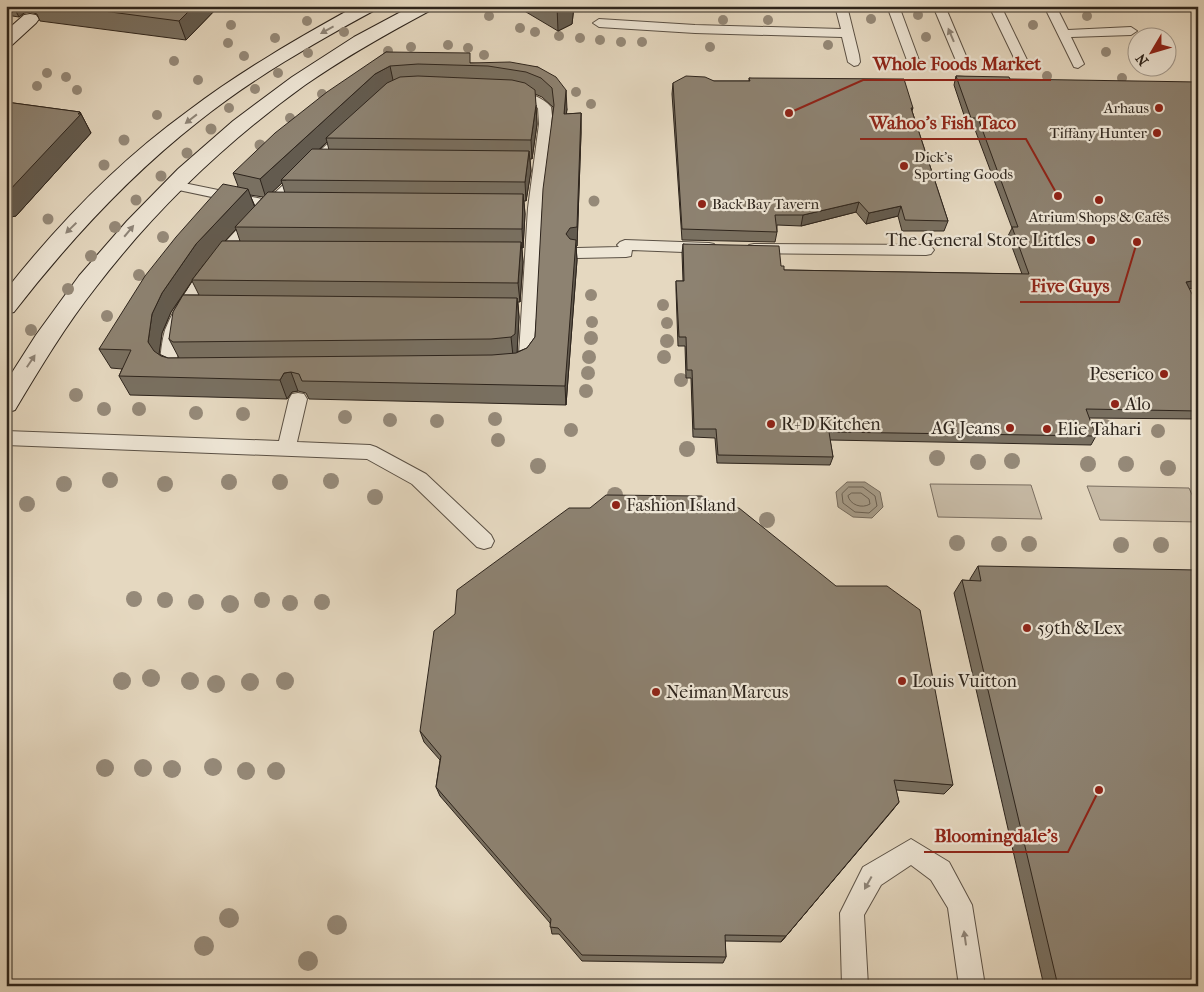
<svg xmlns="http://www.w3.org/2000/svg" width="1204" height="992" font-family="'IM FELL French Canon',serif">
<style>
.green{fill:#c6b9a4;stroke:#7a6e60}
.water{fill:#a69b88;stroke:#766b5d}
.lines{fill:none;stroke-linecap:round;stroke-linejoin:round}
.shore{stroke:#6a6052;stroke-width:1}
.lane-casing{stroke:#5b5145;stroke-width:2}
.secondary-casing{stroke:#2d241c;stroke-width:2}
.lane{fill:#eee6d6;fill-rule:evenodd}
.secondary{fill:#eee6d6;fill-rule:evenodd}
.tree{fill:#958978}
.wall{fill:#797061;stroke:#2d241c;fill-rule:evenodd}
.shaded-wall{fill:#635b4f;stroke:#2d241c}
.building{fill:#8d8271;stroke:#2d241c}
.oneway{fill:#8e8579}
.poi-dot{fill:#8f2418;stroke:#eee6d6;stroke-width:2}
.labels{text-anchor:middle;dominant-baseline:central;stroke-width:4.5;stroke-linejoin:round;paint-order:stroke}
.far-poi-label{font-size:15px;fill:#2d241c;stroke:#eee6d6;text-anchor:end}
.poi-label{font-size:18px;fill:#2d241c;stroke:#eee6d6;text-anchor:start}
.leader{fill:none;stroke:#8f2418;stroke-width:2}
.callout-dot{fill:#8f2418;stroke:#eee6d6;stroke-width:2}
.callout-label{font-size:19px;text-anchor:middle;font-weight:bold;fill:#8f2418;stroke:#eee6d6;stroke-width:4.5;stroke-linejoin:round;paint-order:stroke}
</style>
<rect width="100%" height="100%" fill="#e5d8c0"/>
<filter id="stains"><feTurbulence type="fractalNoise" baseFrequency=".004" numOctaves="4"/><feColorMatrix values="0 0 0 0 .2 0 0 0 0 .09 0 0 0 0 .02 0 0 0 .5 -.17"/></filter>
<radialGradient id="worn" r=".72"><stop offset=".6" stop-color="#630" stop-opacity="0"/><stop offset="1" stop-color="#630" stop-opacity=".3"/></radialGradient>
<!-- green -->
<path class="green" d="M930,484l101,1 11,34 -104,-2z
M1087,486l102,2 9,20v14l-98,-2z"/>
<!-- water -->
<path class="water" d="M847,482h18l15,10 3,15 -11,11 -19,-1 -15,-10 -2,-15z"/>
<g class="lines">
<!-- shore -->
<path class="shore" d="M849,487h14l12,9 2,10 -8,7 -14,-1 -12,-9 -1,-9z
M852,493h9l8,6 1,5c-8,5 -20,1 -22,-8z"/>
<defs>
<path id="lane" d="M835,6h12l12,49 1,7 -2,3 -4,1 -6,-4 -6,-25 -147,-4 -96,-6 -6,-4 6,-4 96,6 146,4z
M887,6h12l21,57 -2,3h-8l-2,-3z
M933,6h12l24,57 -2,3h-8l-2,-3z
M989,6h12l28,58 -2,3 -4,1 -6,-4z
M1044,6h12l12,24 63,-3 6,4 -6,4 -60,2 13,27 -6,4 -4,-1z
M421,85c31,1 110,-4 130,22l2,17 -11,84 -7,148c-9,16 -25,15 -41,16l-316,3c-8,-2 -14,-7 -18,-14 1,-10 2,-21 5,-31 18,-45 60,-89 94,-123l-90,-19 -2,-3 2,-3 5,-1 93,19 113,-105 15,-8zM421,93l93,4 13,4 11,7 1,16 -11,84 -9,146 -5,4 -20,2 -312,3 -5,-4 4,-28 17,-32 27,-36 34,-39 15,-14 10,-2 2,-3 -4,-4 108,-100 13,-7z
M625,240l84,3 5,1 3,4 -3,4 -5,1 -77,-3 -1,6 -5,1 -49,1 -5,-1 -3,-4 3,-4 5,-1 42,-1 -2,-2 3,-3z
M754,244l172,1 5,1 3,4 -3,4 -5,1 -177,-2 -3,-4 3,-4z
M298,393l6,1 3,5 -10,43 73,3 6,2 50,27 65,61 3,6 -3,6 -7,2 -7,-2 -65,-63 -45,-25 -361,-14v-14l273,10 10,-42 3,-5z
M911,839l38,23 23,43 13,81h-26l-11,-78 -17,-28 -20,-15 -30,20 -17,30 4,71h-26l-2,-73 23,-46z"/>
<path id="secondary" d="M356,6h21l-2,4c-61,33 -122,68 -176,111 -70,55 -130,120 -185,191l-8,2v-24c53,-67 113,-129 182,-179 53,-40 110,-73 168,-105z
M412,6h21l-2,4c-43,23 -86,47 -126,75 -79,57 -150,125 -209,202 -30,38 -56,81 -81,123l-9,3v-31l30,-47 43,-59 48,-55 51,-52 55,-48 59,-44 62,-40z
M30,14l6,1 3,4 -3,4 -24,22 -6,1v-15l18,-16z"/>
</defs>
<!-- lane casing -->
<use href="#lane" class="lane-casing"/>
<!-- secondary casing -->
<use href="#secondary" class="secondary-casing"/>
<!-- lane -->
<use href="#lane" class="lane"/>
<!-- secondary -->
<use href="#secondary" class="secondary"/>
</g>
<!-- trees -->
<g class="tree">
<circle cx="918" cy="15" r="5"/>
<circle cx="489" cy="16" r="5"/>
<circle cx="1087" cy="16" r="5"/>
<circle cx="871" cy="19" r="5"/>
<circle cx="723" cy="20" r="5"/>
<circle cx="768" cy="20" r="5"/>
<circle cx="307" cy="21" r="5"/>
<circle cx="231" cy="25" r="5"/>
<circle cx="1033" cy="25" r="5"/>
<circle cx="520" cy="28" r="5"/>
<circle cx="344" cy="32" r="5"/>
<circle cx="535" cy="32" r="5"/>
<circle cx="559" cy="36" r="5"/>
<circle cx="926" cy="37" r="5"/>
<circle cx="275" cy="38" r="5"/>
<circle cx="580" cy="38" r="5"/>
<circle cx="600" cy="40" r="5"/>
<circle cx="621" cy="42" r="5"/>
<circle cx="642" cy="42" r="5"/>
<circle cx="228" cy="43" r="5"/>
<circle cx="448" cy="45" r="5"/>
<circle cx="828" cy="45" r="5"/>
<circle cx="411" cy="47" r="5"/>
<circle cx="710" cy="47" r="5"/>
<circle cx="468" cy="48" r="5"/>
<circle cx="388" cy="51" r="5"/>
<circle cx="1106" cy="52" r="5"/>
<circle cx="308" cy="53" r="5"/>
<circle cx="484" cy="55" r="5"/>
<circle cx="244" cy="56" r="5"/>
<circle cx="174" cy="61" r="5"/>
<circle cx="47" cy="73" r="5"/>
<circle cx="278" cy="73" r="5"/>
<circle cx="1047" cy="76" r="5"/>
<circle cx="66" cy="77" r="5"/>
<circle cx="1122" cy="78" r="5"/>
<circle cx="198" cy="80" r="5"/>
<circle cx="37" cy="86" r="5"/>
<circle cx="255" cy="89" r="5"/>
<circle cx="77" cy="90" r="5"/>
<circle cx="576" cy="92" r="5"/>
<circle cx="322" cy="94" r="5"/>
<circle cx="591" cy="104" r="5"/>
<circle cx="229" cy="108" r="5"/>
<circle cx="157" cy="115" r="5"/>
<circle cx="290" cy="118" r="5"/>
<circle cx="211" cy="129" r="5.5"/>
<circle cx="124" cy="140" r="5.5"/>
<circle cx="260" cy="145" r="5.5"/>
<circle cx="187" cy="153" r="5.5"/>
<circle cx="104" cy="165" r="5.5"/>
<circle cx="161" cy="176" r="5.5"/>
<circle cx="136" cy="200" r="5.5"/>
<circle cx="594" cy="201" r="5.5"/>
<circle cx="48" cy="219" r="5.5"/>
<circle cx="115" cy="227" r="6"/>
<circle cx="163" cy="237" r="6"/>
<circle cx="91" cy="256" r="6"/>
<circle cx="139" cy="275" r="6"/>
<circle cx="68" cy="289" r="6"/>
<circle cx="591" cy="295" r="6"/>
<circle cx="663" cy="305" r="6"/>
<circle cx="107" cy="316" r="6"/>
<circle cx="592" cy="322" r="6"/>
<circle cx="667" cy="323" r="6"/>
<circle cx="31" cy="330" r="6"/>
<circle cx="591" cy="338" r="7"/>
<circle cx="667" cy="341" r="7"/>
<circle cx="589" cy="357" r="7"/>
<circle cx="664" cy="357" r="7"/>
<circle cx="588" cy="373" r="7"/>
<circle cx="681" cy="380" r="7"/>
<circle cx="586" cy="391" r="7"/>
<circle cx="76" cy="395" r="7"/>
<circle cx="104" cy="409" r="7"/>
<circle cx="139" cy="409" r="7"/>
<circle cx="196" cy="413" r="7"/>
<circle cx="243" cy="414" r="7"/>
<circle cx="345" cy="417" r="7"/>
<circle cx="495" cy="419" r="7"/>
<circle cx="390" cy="420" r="7"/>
<circle cx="437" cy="421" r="7"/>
<circle cx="1105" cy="426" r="7"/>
<circle cx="571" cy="430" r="7"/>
<circle cx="1158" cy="431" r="7"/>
<circle cx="498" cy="440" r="7"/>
<circle cx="687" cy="449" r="8"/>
<circle cx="937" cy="458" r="8"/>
<circle cx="1012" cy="461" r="8"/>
<circle cx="978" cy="462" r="8"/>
<circle cx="1088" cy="464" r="8"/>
<circle cx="1126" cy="464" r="8"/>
<circle cx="538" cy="466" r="8"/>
<circle cx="1168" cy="468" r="8"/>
<circle cx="110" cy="480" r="8"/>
<circle cx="331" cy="481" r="8"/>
<circle cx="229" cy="482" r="8"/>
<circle cx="280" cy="482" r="8"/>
<circle cx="64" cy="484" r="8"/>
<circle cx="165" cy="484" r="8"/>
<circle cx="615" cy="495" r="8"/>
<circle cx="375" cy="497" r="8"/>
<circle cx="27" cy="504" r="8"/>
<circle cx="767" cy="520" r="8"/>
<circle cx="957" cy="543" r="8"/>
<circle cx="999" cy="544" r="8"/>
<circle cx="1029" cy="544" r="8"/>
<circle cx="1121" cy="545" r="8"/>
<circle cx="1161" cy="545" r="8"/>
<circle cx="134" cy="599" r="8"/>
<circle cx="165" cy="600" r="8"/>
<circle cx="262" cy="600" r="8"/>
<circle cx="196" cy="602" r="8"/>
<circle cx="322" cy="602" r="8"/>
<circle cx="230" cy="604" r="9"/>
<circle cx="290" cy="603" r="8"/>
<circle cx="151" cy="678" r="9"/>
<circle cx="122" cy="681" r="9"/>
<circle cx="190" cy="681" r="9"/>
<circle cx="285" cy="681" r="9"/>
<circle cx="250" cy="682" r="9"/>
<circle cx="216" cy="684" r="9"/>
<circle cx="213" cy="767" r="9"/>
<circle cx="105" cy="768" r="9"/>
<circle cx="143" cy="768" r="9"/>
<circle cx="172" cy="769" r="9"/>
<circle cx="246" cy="771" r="9"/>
<circle cx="276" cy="771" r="9"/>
<circle cx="229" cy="918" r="10"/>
<circle cx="337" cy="925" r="10"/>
<circle cx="204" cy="946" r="10"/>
<circle cx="308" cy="961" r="10"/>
</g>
<!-- wall -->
<path class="wall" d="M6,6h213l-33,34 -146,-19 -3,-7 -7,-2 -6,1 -5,4 -13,-2z
M516,6h58l-2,18 -14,7z
M386,52l85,11 67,4 29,42 -1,5 15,-1v20l-4,113h-1l1,14 -11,145 -257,-6 -3,-6 -8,-2 -6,1 -5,7 -157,-4 -11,-19 3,-7 -11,-1 -12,-19 139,-163 -5,-13zM535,94l7,3 11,10v3l-18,227 -8,11 -10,4 2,-35 -1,-15h2l3,-40 -1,-14h1l2,-34 -1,-13h2l5,-30 -1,-12h2l5,-35zM327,142l2,8h-10zM282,183l3,10 -13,-1zM250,195l13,2 -8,9zM236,229l4,12h-15zM192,281l7,14h-16l3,-4zM183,295l-14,44 10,19h-11l-9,-4 3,-21 9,-21z
M956,76l54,3 179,210 9,17v113l-109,-1 7,18 -5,9 -261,-5 3,17 -3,8 -113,-2 -2,-25 -22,-1 -2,-59h-5l-1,-32h-7l-2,-56v-9h7l-1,-28 1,-9 98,22 3,4 238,4 -14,-38 4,-8 -38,-101h-6l-14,-42z
M749,78l164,30 -1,3 36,110 -4,10h-42l-4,-15 -32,8 -10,-12 -55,14 -24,-1v7l-2,10 -93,-2 -10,-146 1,-11 41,-2h35z
M6,102l74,10 11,21 -75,83 -5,1 -5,-1z
M978,566l220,420h-154l-90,-393 8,-13 8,1v-2z
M420,731l533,54 -9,9 -48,-4 3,12 -118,140 -56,-1 1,16 -3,6 -141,-2 -23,-27h-7l-2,-11 -110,-127 -4,-9 4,-27 -16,-18z"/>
<!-- shaded-wall -->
<path class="shaded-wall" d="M13,6h14l3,6 -6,1 -5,4z
M194,6h25l-33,34 -7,-19z
M557,6h17l-2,18 -14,7z
M390,66l4,19 -68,53 1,4 -41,38h-5l1,3 -16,15 -6,-19 115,-105z
M566,90l1,19 -3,24v-19z
M536,105l1,19 -5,35 -1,-19z
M80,112l11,21 -75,83 -5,1 -5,-8v-15z
M581,113v20l-4,113h-1l1,14 -11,145 -1,-19 1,-152z
M529,151l2,20 -5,30 -1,-19z
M248,189l7,19 -20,19 1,2 -31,34 -13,17v1l-21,31 -9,21 -4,28 -10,-19 4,-28 10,-21 34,-49z
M523,194l2,20 -2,34 -1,-19z
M859,202l-3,10 -55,14 2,-11z
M901,206l-3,10 -32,8 3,-11z
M521,242l2,20 -3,40 -2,-19z
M1198,280v7l-18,4 6,-9z
M517,298l2,19 -2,36 -4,3 -2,-19z
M291,372l7,19 -6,1 -5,7 -7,-19 4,-7z
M899,802l-7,9 -111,131 5,-6z"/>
<!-- building -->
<path class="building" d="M65,6h129l-15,15z
M386,52l84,1v10l40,-1 28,5 18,10 10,13 -2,24 17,-1 -4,114 -7,1 -4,6 4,5 6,1 -11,146 -263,-5 -3,-7 -8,-2 -7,1 -4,7 -161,-4 12,-26 -32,-1 46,-73 31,-39 47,-53 25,5 -52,55 -34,49 -10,21 -4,28 6,9 7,5 7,2 324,-3 24,-2 11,-5 8,-11 8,-148 11,-84 -2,-17 -11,-10 -15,-6 -38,-6 -70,-2 -28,2 -15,8 -115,105 -27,-6 42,-40 52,-41z
M418,76l94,4 13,3 10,7 1,15 -5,35 -205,-2 61,-55 13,-6z
M686,76l19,1 9,4h36l-1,-3 155,1 9,29h-2l37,113 -43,-1 -4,-14 -32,7 -10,-11 -56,13h-28l2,17 -95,-3 -9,-146z
M956,76l53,1 1,2 188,3v198l-12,2 12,24v105l-112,-2 10,27 -267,-4 4,25 -115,-2 -2,-26h-22l-2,-59h-5l-1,-33h-7l-3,-56h8l-1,-37 96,2 2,20h3v4l245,4 -17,-47h6l-40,-109h-7z
M6,102l74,10 -2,2h3l-75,80z
M312,149l217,2 -4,31 -244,-2z
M268,192l255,2 -1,35 -287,-2z
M222,241l299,1 -3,41 -326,-3z
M183,295l334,3 -2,36 -4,3 -20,2 -318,3 -4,-3 4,-27z
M606,495l96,1 18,13 19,-1 97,78h51l33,24 33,175 -59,-5 5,22 -113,134 -61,-1 1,22 -144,-2 -24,-27 -8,-1 1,-8 -115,-132 5,-31 -21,-25 14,-100 21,-17 2,-24 112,-82h21z
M978,566l220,4v416h-140l-96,-406 19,1z"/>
<!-- one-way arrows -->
<defs><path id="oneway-solid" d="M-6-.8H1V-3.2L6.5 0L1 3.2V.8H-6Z" transform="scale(1.25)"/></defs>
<g class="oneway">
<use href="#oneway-solid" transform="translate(327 30) rotate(151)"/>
<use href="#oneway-solid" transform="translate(951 35) rotate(-113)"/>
<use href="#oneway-solid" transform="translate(191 119) rotate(142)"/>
<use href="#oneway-solid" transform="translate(71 228) rotate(136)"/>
<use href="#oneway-solid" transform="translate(129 231) rotate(-50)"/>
<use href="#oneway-solid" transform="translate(31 361) rotate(-56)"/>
<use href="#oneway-solid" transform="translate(868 883) rotate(119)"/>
<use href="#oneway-solid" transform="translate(965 938) rotate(-98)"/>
</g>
<!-- markers -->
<g class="poi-dot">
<circle cx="1159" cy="108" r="5"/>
<circle cx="1157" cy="133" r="5"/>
<circle cx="904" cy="166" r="5"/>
<circle cx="1099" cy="200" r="5"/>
<circle cx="702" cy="204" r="5"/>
<circle cx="1091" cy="240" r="5"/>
<circle cx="1164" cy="374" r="5"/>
<circle cx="1115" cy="404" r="5"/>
<circle cx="771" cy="424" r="5"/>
<circle cx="1010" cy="428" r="5"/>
<circle cx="1047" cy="429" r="5"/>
<circle cx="616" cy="505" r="5"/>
<circle cx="1027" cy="628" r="5"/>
<circle cx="902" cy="681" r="5"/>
<circle cx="656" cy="692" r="5"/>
</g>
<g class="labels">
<!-- far-poi labels -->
<g class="far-poi-label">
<text x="1149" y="108">Arhaus</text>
<text x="1147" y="133">Tiffany Hunter</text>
<text x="914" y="157" text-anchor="start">Dick's<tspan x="914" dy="17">Sporting Goods</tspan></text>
<text x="712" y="204" text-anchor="start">Back Bay Tavern</text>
<text x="1099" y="217" text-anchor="middle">Atrium Shops &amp; Cafés</text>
</g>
<!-- poi labels -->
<g class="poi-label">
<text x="1081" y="240" text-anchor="end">The General Store Littles</text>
<text x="1154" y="374" text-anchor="end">Peserico</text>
<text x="1125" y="404">Alo</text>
<text x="781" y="424">R+D Kitchen</text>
<text x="1000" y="428" text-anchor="end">AG Jeans</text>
<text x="1057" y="429">Elie Tahari</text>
<text x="626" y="505">Fashion Island</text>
<text x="1037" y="628">59th &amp; Lex</text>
<text x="912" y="681">Louis Vuitton</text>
<text x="666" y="692">Neiman Marcus</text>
</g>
</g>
<!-- callouts -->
<path class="leader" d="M789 113L863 80H1051M1058 196L1026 139H860M1137 242L1119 302H1020M1099 790L1068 852H924"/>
<g class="callout-dot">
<circle cx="789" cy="113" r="5"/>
<circle cx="1058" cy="196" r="5"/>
<circle cx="1137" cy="242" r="5"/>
<circle cx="1099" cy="790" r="5"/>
</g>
<g class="callout-label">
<text x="957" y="70">Whole Foods Market</text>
<text x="943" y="129">Wahoo's Fish Taco</text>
<text x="1070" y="292">Five Guys</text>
<text x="996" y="842">Bloomingdale's</text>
</g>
<!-- margin -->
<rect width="1204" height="992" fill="none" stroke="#e5d8c0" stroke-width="25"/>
<rect x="8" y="8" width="1189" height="977" fill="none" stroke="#2d241c" stroke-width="2.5"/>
<rect x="12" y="12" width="1179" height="967" fill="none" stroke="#2d241c"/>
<!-- north arrow -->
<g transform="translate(1152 52) rotate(232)"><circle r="24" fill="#eee6d6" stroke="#a1988c"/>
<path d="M0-4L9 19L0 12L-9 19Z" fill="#8f2418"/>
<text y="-8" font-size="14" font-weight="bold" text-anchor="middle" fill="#2d241c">N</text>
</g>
<rect width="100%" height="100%" filter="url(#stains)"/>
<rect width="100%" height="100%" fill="url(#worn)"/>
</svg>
